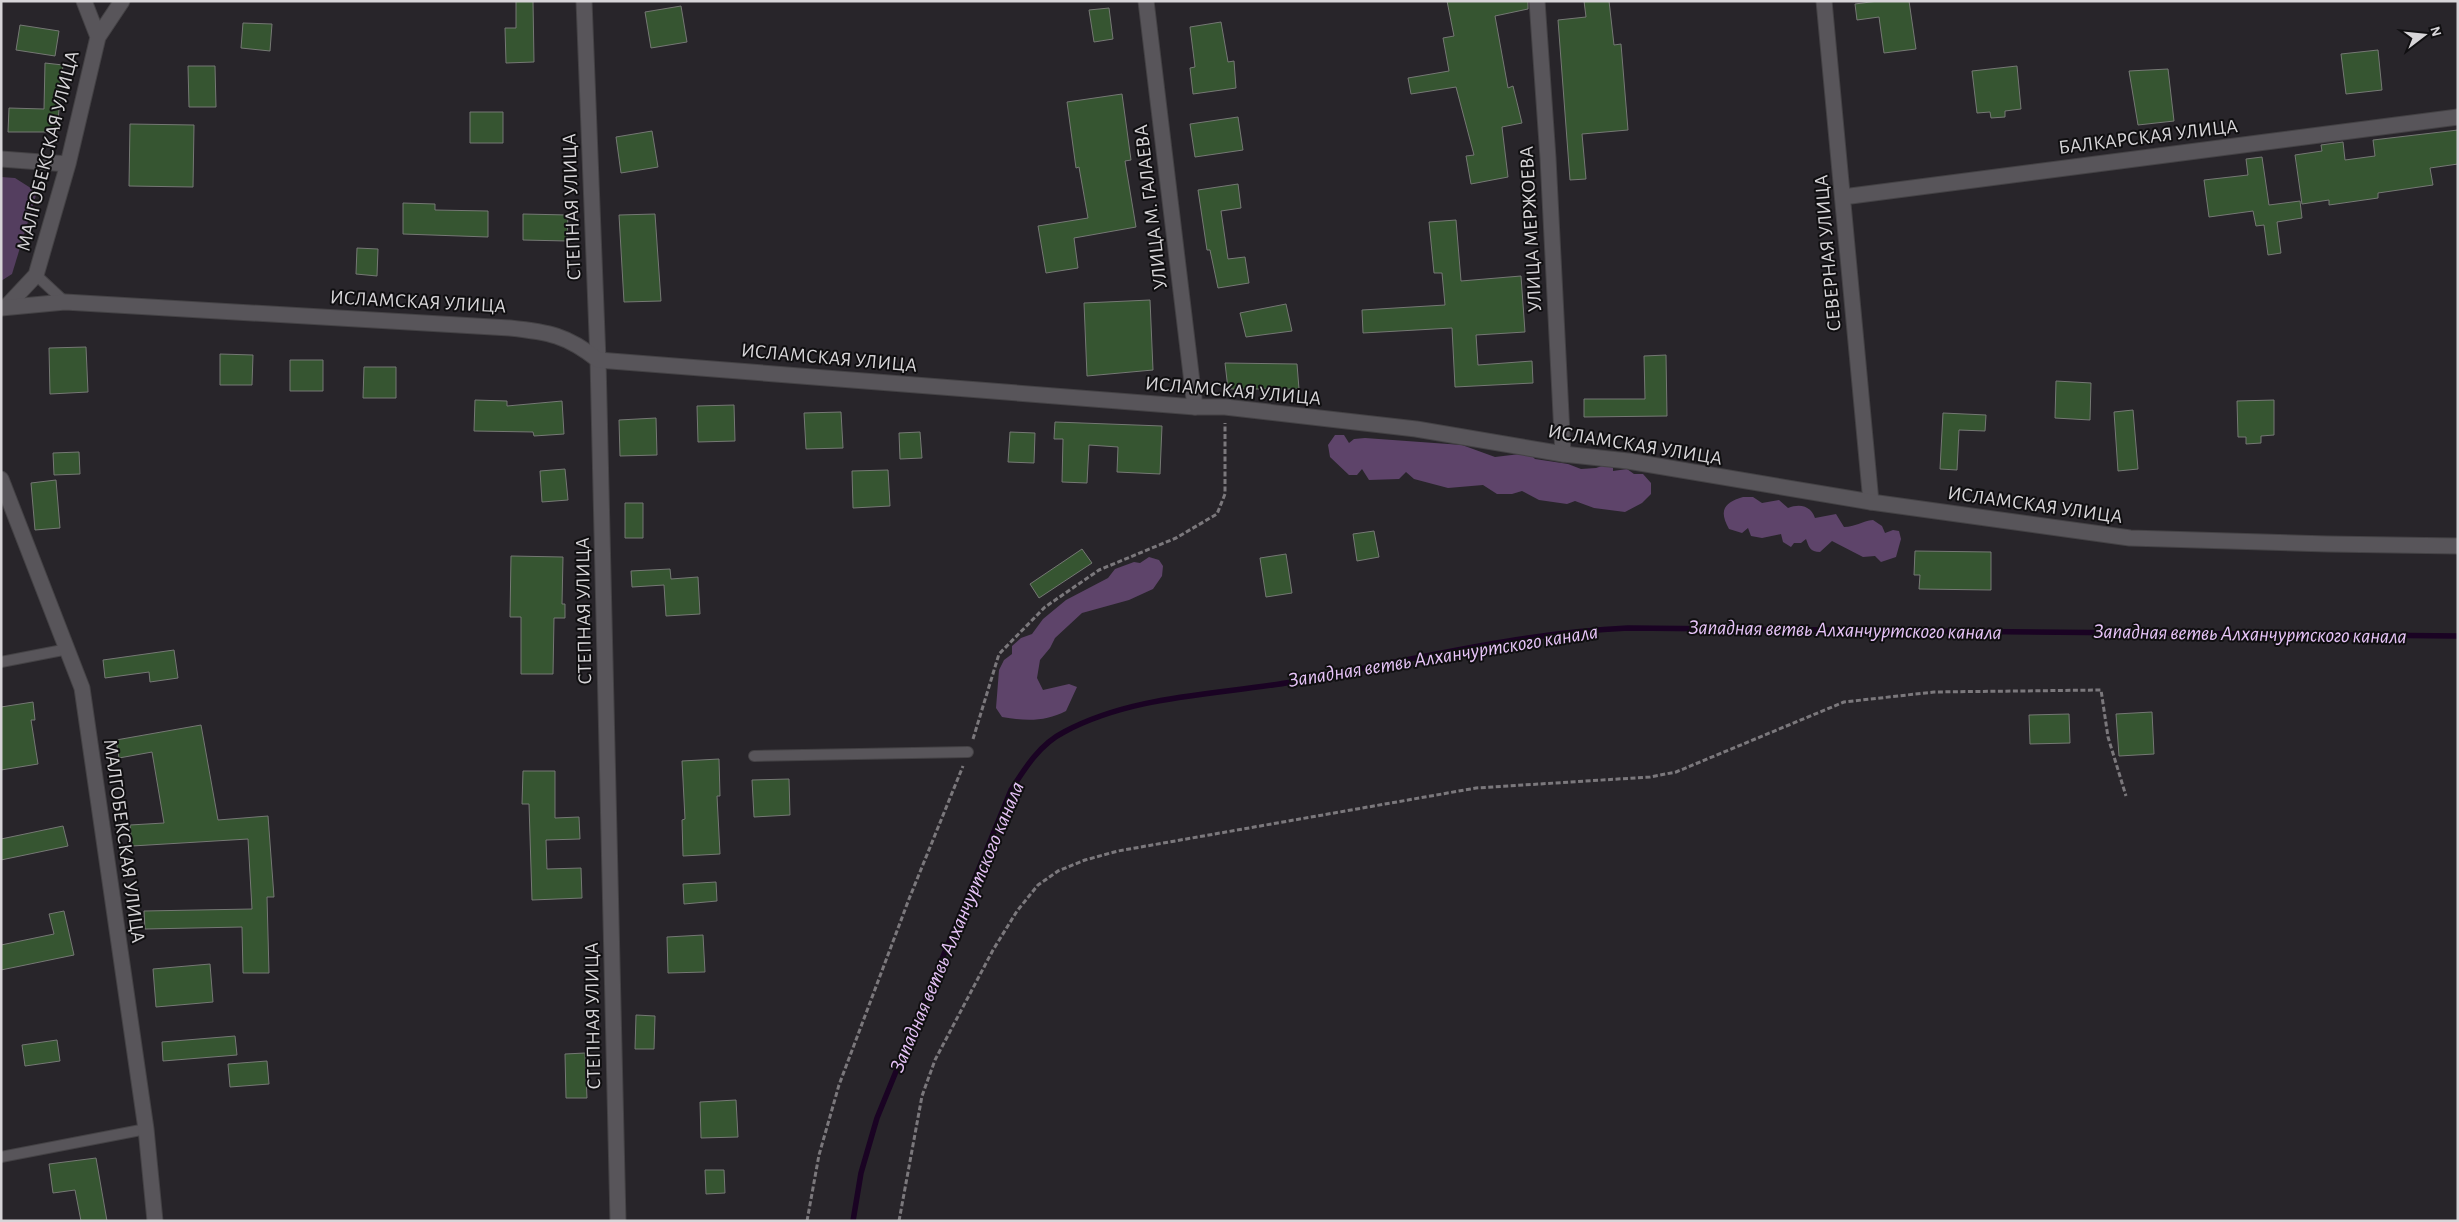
<svg xmlns="http://www.w3.org/2000/svg" width="2459" height="1222" font-family="'Alegreya Sans',sans-serif">
<style>
.green{fill:#543e5f}
.forest{fill:#5e446a}
.lines{fill:none;stroke-linecap:round;stroke-linejoin:round}
.stream{stroke:#1a0323;stroke-width:5.5}
.building{fill:#365531;stroke:#757874}
.lane-casing{stroke:#444245;stroke-width:12}
.street-casing{stroke:#444245;stroke-width:17}
.secondary-casing{stroke:#444245;stroke-width:17}
.path{stroke:#7b787c;stroke-width:3;stroke-dasharray:5 2.5;stroke-linecap:butt}
.lane{stroke:#58555a;stroke-width:10}
.street{stroke:#58555a;stroke-width:15}
.secondary{stroke:#58555a;stroke-width:15}
.labels{text-anchor:middle;dominant-baseline:central;stroke-width:4;stroke-linejoin:round;paint-order:stroke}
.street-label{font-size:20px;fill:#d7d5d8;stroke:#100f11}
.water-label{font-size:21px;font-style:italic;fill:#e7c4f8;stroke:#100f11}
</style>
<rect width="100%" height="100%" fill="#28252a"/>
<!-- green -->
<path class="green" d="M1,177l14,1 22,14 -25,82 -11,7z"/>
<!-- forest -->
<path class="forest" d="M1335,435h9l5,8 5,-4 11,-1 97,7 33,12 34,-4 6,6 33,5 13,5 15,-1 9,-3 8,1v5l14,-2 7,5h9l8,9v11l-9,9 -17,9 -31,-4 -19,-7 -8,3 -28,-4 -17,-9 -10,3h-15l-14,-9 -35,3 -34,-9 -8,-7 -7,7 -30,1 -7,-11 -5,6h-8l-19,-18 -2,-12z
M1743,497h10l9,6 17,-3 9,8c12,-5 23,-2 27,10l21,-4 8,13c11,0 18,-6 29,-7l9,6 3,7 8,-3 6,1 2,8 -5,18 -15,5 -6,-6 -12,1 -31,-16 -12,11c-10,0 -11,-5 -14,-13l-5,4h-7l-3,4 -8,-5 -2,-8 -19,4 -11,-2 -3,-8 -6,5 -13,-4c-10,-18 -6,-26 14,-32z
M1149,557l10,3 4,6 -1,10 -9,13 -24,11 -47,13 -27,25 -5,10 -10,12 -3,18 6,12 26,-6 8,3 -11,24c-21,11 -41,10 -64,6l-6,-9 3,-38 5,-10 8,-6v-8l9,-8 11,-4 11,-15 23,-19 42,-22 7,-9 19,-7 6,1z"/>
<g class="lines">
<!-- stream -->
<path class="stream" d="M853,1221l8,-48 16,-55 134,-328c14,-22 29,-46 53,-58 69,-37 152,-37 228,-50 112,-20 223,-49 336,-54l830,8"/>
</g>
<!-- building -->
<path class="building" d="M516,1h17l1,61 -28,1 -1,-35h11z
M1447,1h81v8l-33,7 13,72 5,-2 9,37 -20,4 6,50 -37,7 -5,-28 8,-1 -18,-68 -45,7 -3,-16 41,-7 -6,-33 11,-2z
M1584,1h25l5,44 7,-1 7,86 -46,4 4,45 -16,1 -12,-160 28,-3z
M1878,1h31l7,48 -32,4 -5,-36 -22,3 -2,-16z
M681,6l6,36 -36,6 -6,-36z
M1109,8l4,31 -19,3 -5,-32z
M1221,22l7,40 6,-1 2,27 -43,6 -3,-26 5,-1 -5,-40z
M243,23l29,1 -2,27 -29,-3z
M20,25l39,6 -4,25 -39,-6z
M2378,50l4,40 -36,4 -5,-40z
M45,63l18,2 -6,67h-49l1,-24 35,1z
M188,66h27l1,41h-27z
M2017,66l4,43 -16,2v6l-14,1 -1,-6 -13,1 -5,-42z
M2168,69l6,52 -36,4 -9,-54z
M1122,94l9,66 -6,1 11,66 -62,11 4,30 -32,5 -8,-47 50,-8 -9,-51 -3,1 -9,-66z
M470,112h33v31h-33z
M1238,117l5,33 -48,7 -5,-33z
M130,124l64,1 -1,62 -64,-1z
M2458,130v34l-28,4 3,17 -55,8v5l-49,7v-5l-27,4 -7,-49 27,-4 -1,-6 22,-3 2,18 30,-4 -2,-16z
M652,131l6,36 -37,6 -5,-36z
M2262,157l7,48 31,-4 2,17 -25,4 4,31 -13,2 -4,-30 -8,1 -3,-15 -44,6 -5,-37 44,-5 -2,-16z
M1238,184l3,24 -20,3 7,48 17,-2 4,26 -31,5 -8,-38h-3l-9,-60z
M403,203l32,1v6l53,1v26l-85,-3z
M523,214l45,1 -1,26 -44,-1z
M655,214l6,87 -37,1 -5,-87z
M1456,220l5,61 60,-5 4,56 -49,3 2,30 54,-4 1,22 -78,4 -3,-59 -89,5 -1,-23 83,-5 -3,-32h-8l-5,-51z
M357,248l21,1 -1,27 -21,-2z
M1150,300l3,70 -66,6 -3,-73z
M1286,304l6,27 -46,6 -6,-24z
M86,347l2,45 -38,2 -1,-46z
M220,354l33,1 -1,30h-32z
M1666,355l1,61 -83,1v-18h61l-1,-43z
M290,360h33v31h-33z
M1225,363l72,1 2,25h-71z
M364,367h32v31h-33z
M2056,381l35,2 -1,37 -35,-2z
M475,400l32,1v5l55,-5 2,33 -30,2 -1,-4 -59,-1z
M2274,400v35l-13,1v7l-15,1v-7h-8l-1,-36z
M734,405l1,36 -37,1 -1,-36z
M2133,410l5,59 -20,2 -4,-59z
M841,412l2,36 -37,1 -2,-36z
M1943,413l43,2 -1,16 -26,-1 -2,40 -17,-1z
M656,418l1,37 -37,1 -1,-36z
M1055,422l107,4 -2,48 -43,-2 1,-25 -29,-2 -2,38 -25,-1 1,-43h-9z
M920,432l2,26 -22,1 -1,-26z
M1010,432l25,1 -1,30 -26,-1z
M79,452l1,22 -26,1 -1,-22z
M565,469l3,31 -26,2 -2,-31z
M888,470l2,36 -37,2 -1,-37z
M56,480l4,48 -25,2 -4,-47z
M625,503h18v35h-18z
M1374,531l5,26 -22,4 -4,-27z
M1082,549l10,14 -53,35 -9,-14z
M1915,551l76,1v38l-72,-1 1,-14h-6z
M1286,554l6,39 -26,4 -6,-39z
M511,556l52,1 -1,47h3v14h-11l-1,56h-32v-57h-11z
M670,569l1,10 27,-2 2,37 -34,2 -2,-31 -32,2 -1,-16z
M174,650l4,28 -28,4 -1,-10 -44,6 -2,-18z
M33,702l2,18h-4l7,44 -37,6v-63z
M2152,712l2,42 -35,2 -3,-42z
M2069,714l1,29 -40,1 -1,-29z
M201,725l17,95 50,-4 6,81h-7l2,76h-26l-1,-46 -97,2 -1,-18 108,-2 -4,-70 -116,7 -2,-21 34,-2 -12,-71 -33,6 -3,-18z
M719,759l1,37h-3l3,58 -37,2 -1,-36 3,-1 -3,-58z
M523,771h32v47l24,-1 1,22 -34,1 1,29 34,-1 1,30 -50,2 -3,-96h-7z
M789,779l1,36 -36,2 -2,-37z
M63,826l5,20 -67,14v-21z
M716,882l1,19 -33,3 -1,-20z
M64,911l10,44 -73,15v-25l53,-11 -5,-20z
M703,935l2,37 -37,1 -1,-36z
M210,964l3,38 -57,5 -3,-38z
M636,1015l19,1 -1,33h-19z
M235,1036l2,19 -74,6 -1,-19z
M57,1040l3,21 -35,5 -3,-21z
M585,1053l2,45h-21l-1,-44z
M267,1061l2,23 -39,3 -2,-23z
M736,1100l2,37 -37,1 -1,-36z
M96,1158l11,63h-26l-6,-31 -22,3 -4,-29z
M705,1170h19l1,23 -19,1z"/>
<g class="lines">
<defs>
<path id="lane" d="M36,275l29,27
M1,662l67,-13
M754,756l214,-4
M1,1157l145,-28"/>
<path id="street" d="M84,1l14,36
M584,1l14,359 20,861
M1146,1l49,406
M1537,1l11,157 15,296
M1824,1l47,501
M1,159l67,5
M1843,197l615,-80
M6,307l30,-32 32,-111 30,-127 24,-36
M1,479l81,209 64,441 9,92"/>
<path id="secondary" d="M1,308l64,-6 445,26c38,4 57,7 88,32l597,47h30l191,22 147,25 65,7 243,41 259,36 198,6 130,2"/>
</defs>
<!-- lane casing -->
<use href="#lane" class="lane-casing"/>
<!-- street casing -->
<use href="#street" class="street-casing"/>
<!-- secondary casing -->
<use href="#secondary" class="secondary-casing"/>
<!-- path -->
<path class="path" d="M973,739l26,-85 46,-47 54,-37 77,-32 41,-24 8,-20v-71
M807,1221l12,-66 20,-70 70,-186 54,-133
M899,1221l23,-125 13,-36 58,-110 24,-39 21,-26 20,-14 27,-11 33,-9 358,-63 174,-11 26,-5 168,-70 90,-10 167,-2 7,47 18,59"/>
<!-- lane -->
<use href="#lane" class="lane"/>
<!-- street -->
<use href="#street" class="street"/>
<!-- secondary -->
<use href="#secondary" class="secondary"/>
</g>
<g class="labels">
<!-- street labels -->
<g class="street-label">
<text transform="translate(2148 137) rotate(-7)">БАЛКАРСКАЯ УЛИЦА</text>
<text transform="translate(48 151) rotate(-76)">МАЛГОБЕКСКАЯ УЛИЦА</text>
<text transform="translate(572 207) rotate(-92)">СТЕПНАЯ УЛИЦА</text>
<text transform="translate(1151 207) rotate(-97)">УЛИЦА М. ГАЛАЕВА</text>
<text transform="translate(1531 229) rotate(-93)">УЛИЦА МЕРЖОЕВА</text>
<text transform="translate(1828 253) rotate(-95)">СЕВЕРНАЯ УЛИЦА</text>
<text transform="translate(418 302) rotate(3)">ИСЛАМСКАЯ УЛИЦА</text>
<text transform="translate(829 358) rotate(5)">ИСЛАМСКАЯ УЛИЦА</text>
<text transform="translate(1233 391) rotate(5)">ИСЛАМСКАЯ УЛИЦА</text>
<text transform="translate(1635 445) rotate(9)">ИСЛАМСКАЯ УЛИЦА</text>
<text transform="translate(2035 505) rotate(8)">ИСЛАМСКАЯ УЛИЦА</text>
<text transform="translate(584 611) rotate(-91)">СТЕПНАЯ УЛИЦА</text>
<text transform="translate(124 841) rotate(82)">МАЛГОБЕКСКАЯ УЛИЦА</text>
<text transform="translate(593 1016) rotate(-91)">СТЕПНАЯ УЛИЦА</text>
</g>
<!-- water labels -->
<g class="water-label">
<text transform="translate(1845 630) rotate(1)">Западная ветвь Алханчуртского канала</text>
<text transform="translate(2250 634) rotate(1)">Западная ветвь Алханчуртского канала</text>
<text transform="translate(1443 656) rotate(-9)">Западная ветвь Алханчуртского канала</text>
<text transform="translate(957 927) rotate(-67)">Западная ветвь Алханчуртского канала</text>
</g>
</g>
<!-- border -->
<rect width="2459" height="1222" fill="none" stroke="#d7d5d8" stroke-width="5"/>
<!-- north arrow -->
<g transform="translate(2424 35) rotate(74)" stroke="#100f11" stroke-width="4" paint-order="stroke">
<path d="M0-4L9 19L0 12L-9 19Z" fill="#d7d5d8"/>
<text y="-8" font-size="14" font-weight="bold" text-anchor="middle" fill="#d7d5d8">N</text>
</g>
</svg>
